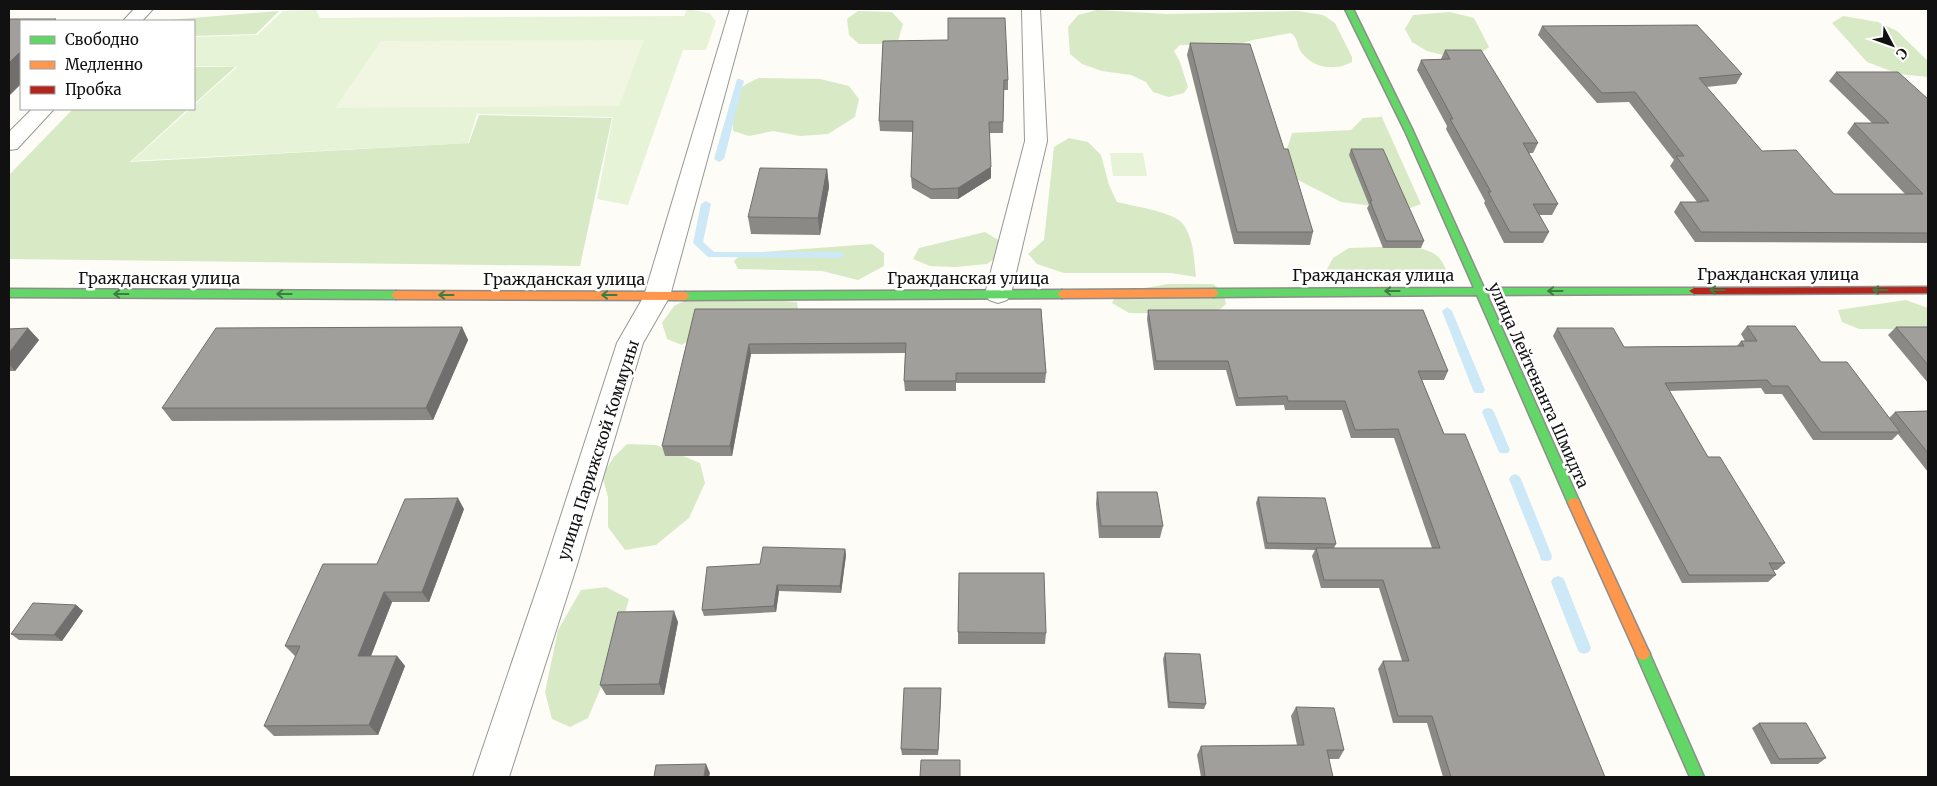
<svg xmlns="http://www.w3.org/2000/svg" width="1937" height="786" font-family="Merriweather,serif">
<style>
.green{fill:#e7f3d7}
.forest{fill:#d8eac5}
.pitch{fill:#f0f6e1}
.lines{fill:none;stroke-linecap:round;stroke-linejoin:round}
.stream{fill:#cde8f7;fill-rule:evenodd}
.street-casing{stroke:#979795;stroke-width:2}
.fast-casing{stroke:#8e8d8b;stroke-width:3}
.slow-casing{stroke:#8e8d8b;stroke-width:3}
.jam-casing{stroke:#8e8d8b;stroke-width:3}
.street{fill:#fffffe;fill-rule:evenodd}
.fast{fill:#63d668;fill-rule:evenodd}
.slow{fill:#ff974d;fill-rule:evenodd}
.jam{fill:#b3261e;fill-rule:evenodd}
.wall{fill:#8a8986}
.shaded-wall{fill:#716f6d}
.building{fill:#a19f9c;stroke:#716f6d}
.oneway{stroke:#3e7d41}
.labels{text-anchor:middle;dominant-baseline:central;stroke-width:5;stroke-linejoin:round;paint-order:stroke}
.street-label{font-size:16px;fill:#111;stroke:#fff}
</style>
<rect width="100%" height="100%" fill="#fdfcf7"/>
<!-- green -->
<path class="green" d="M687,9l22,4 7,8 -10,29h-23l-55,155 -31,-6 16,-82 -136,-3 -9,29 -336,18 58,-52h4v-4l43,-38 -43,-1v-29l63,-2 26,-24 33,-1 4,8 364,-2z
M1110,153h33l4,23h-34z"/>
<!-- forest -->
<path class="forest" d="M1097,10l70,4 131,-3 25,4 12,8 17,34v5c-16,9 -38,7 -50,-9 -6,-7 -2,-12 -11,-20l-38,7 -17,5h-56l-6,6 6,11 8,25 -4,6 -15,4 -16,-5 -7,-10 -15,-7 -29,-4 -20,-7 -12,-10 -2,-27 10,-12z
M279,11l-23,23 -62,2v-15h-38z
M858,11l34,1 11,12 -5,17 -19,3h-20l-10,-9 -2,-16z
M1450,12l24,6 15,29 -18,13 -5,1 -39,-10 -15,-9 -7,-13 8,-14z
M1843,16l35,6 19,9 31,30v16l-29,-3 -32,-12 -35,-39z
M194,67h41l-41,37z
M759,78l61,1 29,7 10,13 -4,18 -27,17 -28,2 -27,-5 -24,5 -16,-5c0,-31 -5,-40 26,-53z
M73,109h115l-58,53 339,-19 10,-28 133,3 -32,148 -571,-7v-84z
M1380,113l41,91 -16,6 -64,-8 -43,-22 -11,-31 5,-16 59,-3 12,-12 18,-1z
M1069,138l19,4 13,13 8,30 8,17c16,4 57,10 66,22 11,15 11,36 13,53l-25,-4h-107l-27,-9 -9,-10 16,-14 10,-93z
M985,232l20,12 -3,10 -15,10 -32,3 -25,-1 -17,-7 6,-11z
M872,244l12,9v13l-26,14 -36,-9 -84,-2 -4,-8 6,-6 21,-3z
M1410,246c20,5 29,5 37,26l-25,-2 -38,5 -37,-3 -9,8 -12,-9 7,-13 16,-10z
M1168,284h45l10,8 3,12 -11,10 -86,-1 -17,-10 5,-10z
M698,294l99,8 1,7 -10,7 -99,24 -7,5 -15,-6 -5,-16 12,-17z
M1906,300l22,8v21h-69l-17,-7 -4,-12z
M627,444l29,1 44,18 5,20 -16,35 -33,27 -31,5 -17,-23v-30l-6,-22 12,-18z
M606,587l23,12 -21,72 -20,47 -18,9 -18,-8 -7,-27 13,-62 23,-40z"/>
<!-- pitch -->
<path class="pitch" d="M644,40l-25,66 -284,2 46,-67z"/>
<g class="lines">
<!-- stream -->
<path class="stream" d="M737,79h3l4,2 -20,78 -5,3 -5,-3z
M706,201l5,3 -8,38 11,10h126l5,3 -5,3 -132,-1 -15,-14 8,-39z
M1447,307l5,4 33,79 -2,3h-8l-2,-3 -31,-79z
M1488,408l4,1 2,3 16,38 -2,3h-8l-2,-3 -16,-38 2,-3z
M1515,474l4,2 2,3 31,77 -1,4 -5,1 -5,-1 -1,-4 -31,-77 2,-3z
M1558,576l5,2 2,4 26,66 -2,4 -5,2 -5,-2 -2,-4 -26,-66 2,-4z"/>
<defs>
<path id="street" d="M134,9h19l-11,12h-19z
M730,9h18l-78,287 -27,47 -67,225 -67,209h-36l71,-209 73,-225 27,-47z
M1022,9h18l7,132 -36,153 -4,6 -9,3 -9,-3 -4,-6 40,-153z
M32,109h22l-37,40 -8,1v-18z"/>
<path id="fast" d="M1345,9h8l60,122 71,157h210l5,3 -5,3 -207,1 93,208 -2,4 -4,1 -4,-1 -2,-4 -91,-208 -263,2 -5,-4 5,-4 260,-1 -69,-157z
M9,289l387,2 5,4 -5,4 -387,-2z
M1062,290l5,4 -5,4 -377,2 -5,-4 5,-4z
M1643,648l5,2 56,127h-14l-54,-123 2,-4z"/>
<path id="slow" d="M1214,289l5,4 -5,4 -152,1 -5,-4 5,-4z
M396,291l289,1 5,4 -5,4 -289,-1 -5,-4z
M1574,498l4,1 2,4 68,147 2,4 -2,4 -5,2 -5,-2 -70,-155 2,-4z"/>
<path id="jam" d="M1928,287v6l-234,1 -5,-3 5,-3z"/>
</defs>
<!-- street casing -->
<use href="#street" class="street-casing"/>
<!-- fast casing -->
<use href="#fast" class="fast-casing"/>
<!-- slow casing -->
<use href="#slow" class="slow-casing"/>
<!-- jam casing -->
<use href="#jam" class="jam-casing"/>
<!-- street -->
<use href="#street" class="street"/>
<!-- fast -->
<use href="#fast" class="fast"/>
<!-- slow -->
<use href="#slow" class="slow"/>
<!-- jam -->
<use href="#jam" class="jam"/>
</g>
<!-- wall -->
<path class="wall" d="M1542,26l200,48 -6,10 -30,3 56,64 72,43h71l-58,-61 7,-10h18l-43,-42 7,-9 92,27v144l-233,-1 -21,-30 6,-10h17l-27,-36 4,-6 -45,-58 -32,1 -59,-68z
M883,41l125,39v10h-4l-1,43h-14l2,45 -33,21h-27l-19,-11 -1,-11 2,-45 -33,-1 -1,-10z
M1190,43l94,106 29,83 -3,13 -76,-1 -47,-189z
M1445,50l93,93 -5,10h-4l29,51 -6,11h-13l10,17 -6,11h-39l-20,-40 1,-2 -39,-72 1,-3 -30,-56 4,-10 20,-1z
M1351,149l73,92 -3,7h-38l-16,-40 2,-3 -20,-50z
M827,169l2,18 -9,48 -69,-1 -3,-17z
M695,309h346l5,64 -1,10h-89v8h-51l-1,-10 1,-28 -154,1 -19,102h-67l-3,-10z
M1148,310l300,61 -4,9h-22l22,54 161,343h-162l-16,-54h-34l-15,-54 5,-8h19l-23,-73h-58l-9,-32 3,-6 -50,-1 -9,-46 2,-6 78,47 -2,4h98l-38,-110h-43l-9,-28h-57l-1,-5 -48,1 -10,-36h-72l-7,-51z
M1747,326l74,36 68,56 6,-6 33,-1v61l-30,-38 -6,6h-79l-31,-46h-17l-4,-6 -92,3 39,66 77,106 -8,7h-4l3,5 -8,7 -86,1 -129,-247 4,-8 67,19 113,-1 4,-5h4l-4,-7z
M462,327l6,13 -35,80 -261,1 -10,-13z
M1896,327h32v56l-40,-48z
M28,328l11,12 -24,31h-6v-42z
M1097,492l66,34 -3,12h-61l-3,-34z
M464,509l-35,93h-37l-21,54h26l8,10 -27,69 -104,1 -10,-10 32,-70h-1l-10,-10 92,-82z
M845,549l1,6 -5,38 -62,-2 -3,21 -72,4 -2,-6 58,-46z
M76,605l7,6 -21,30 -43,-1 -8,-6z
M678,622l-14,73h-58l-6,-10z
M958,632l88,1 -1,11h-87z
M1165,653l41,51 -2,5 -36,-1 -5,-49z
M941,694l-3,61h-36l-1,-6z
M1296,707l48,43 -5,9h-10l4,18h-132l-4,-22 4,-9 96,-1 -6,-29z
M1759,723l67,35 -8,6h-47l-19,-36z"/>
<!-- shaded-wall -->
<path class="shaded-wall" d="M21,51v33l-12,12v-33z
M991,167v11l-33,21v-11z
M827,169l2,18 -9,48 -2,-17z
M462,327l6,13 -35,80 -7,-12z
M28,328l11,12 -24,31 -6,-7v-11z
M749,344l2,10 -19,102 -2,-10z
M458,498l6,11 -35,93 -7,-10z
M845,549l1,6 -5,38 -1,-7z
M777,585l2,6 -3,21 -2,-6z
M384,592l8,10 -25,64 -9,-10z
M76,605l7,6 -21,30 -8,-6z
M674,611l4,11 -14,73 -5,-11z
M397,656l8,10 -27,69 -9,-10z
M941,688v6l-3,61v-5z
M706,764l4,9 -1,4h-5z"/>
<!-- building -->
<path class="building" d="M948,18h57l3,62h-4l-1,42h-14l2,45 -33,21 -27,1 -20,-12 2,-56h-34l4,-80 65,-1z
M9,19h47l-3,2h-32v30l-12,12z
M1697,25l45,49 -43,4 63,73 34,-1 38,44h89l-69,-71h35l-53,-51h62l30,27v134l-227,-1 -21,-30h22l-1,-1h8l-33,-45h8l-49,-64 -33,1 -60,-67z
M1190,43l60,1 34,105h4l25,83h-76z
M1445,50h36l57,93h-15l35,61h-25l16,28h-39l-22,-40h3l-41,-73h3l-32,-59 29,-1z
M1351,149h32l41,92h-38l-16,-40h2z
M760,168l67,1 -9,49 -70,-1z
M695,309h346l5,64h-90v8h-52l2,-38 -157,1 -19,102h-68z
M1148,310h275l25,61h-30l26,63h21l140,343h-154l-19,-61h-34l-15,-55h26l-26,-81h-59l-8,-32h124l-42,-119 -43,1 -10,-29h-57l-1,-5 -49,2 -10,-37h-72z
M1747,326h48l26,36h26l53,70h-79l-33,-46h-16l-5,-6 -102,3 43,74h12l65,106h-16l7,12h-87l-132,-247h56l11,19 120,-1 -3,-5h16z
M462,327l-36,81h-264l54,-80z
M1896,327h32v38z
M28,328l-19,25v-24z
M1928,411v42l-33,-41z
M1097,492h60l6,34h-62z
M1258,497l67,1 11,46 -69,-1z
M458,498l-36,94h-38l-26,64h39l-28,69 -105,1 36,-80h-15l38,-82h54l28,-65z
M763,547l82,2 -5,37 -63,-1 -3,21 -72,4 5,-43 53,-3z
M959,573h85l2,60 -88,-1z
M33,603l43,2 -22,30 -43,-1z
M674,611l-15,73 -59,1 18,-73z
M1165,653l35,1 6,50 -37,-2z
M904,688h37l-3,62 -37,-1z
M1296,707l38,1 10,42h-17l6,27h-128l-4,-31 103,-1z
M1759,723h47l20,35 -47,1z
M921,760h39v17h-40z
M706,764l-2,13h-50l2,-12z"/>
<!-- one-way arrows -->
<defs><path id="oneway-shaft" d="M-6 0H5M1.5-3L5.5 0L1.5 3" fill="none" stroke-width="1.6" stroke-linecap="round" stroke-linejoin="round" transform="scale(1.25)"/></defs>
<g class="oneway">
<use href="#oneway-shaft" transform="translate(1717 290) rotate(180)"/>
<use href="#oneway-shaft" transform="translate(1880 290) rotate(180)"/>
<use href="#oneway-shaft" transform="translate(1392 291) rotate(180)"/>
<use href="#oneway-shaft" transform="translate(1555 291) rotate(180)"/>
<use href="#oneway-shaft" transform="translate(121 294) rotate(-180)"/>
<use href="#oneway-shaft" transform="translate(284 294) rotate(-180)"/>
<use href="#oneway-shaft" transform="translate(446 295) rotate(-180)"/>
<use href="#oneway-shaft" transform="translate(609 295) rotate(-180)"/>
</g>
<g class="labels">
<!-- street labels -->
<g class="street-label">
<text x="1778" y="274">Гражданская улица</text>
<text x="1373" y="275">Гражданская улица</text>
<text x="159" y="278">Гражданская улица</text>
<text x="968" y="278">Гражданская улица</text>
<text x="564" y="279">Гражданская улица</text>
<text transform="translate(1539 385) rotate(66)">улица Лейтенанта Шмидта</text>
<text transform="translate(598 450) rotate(-72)">улица Парижской Коммуны</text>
</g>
</g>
<!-- border -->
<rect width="1937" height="786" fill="none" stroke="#111111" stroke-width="20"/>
<!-- legend -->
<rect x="20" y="20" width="175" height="90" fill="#ffffff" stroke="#a0a0a0"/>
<rect x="30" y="36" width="25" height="8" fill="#63d668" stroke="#a0a0a0"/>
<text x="65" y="45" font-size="15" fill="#111111">Свободно</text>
<rect x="30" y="61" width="25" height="8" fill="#ff974d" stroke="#a0a0a0"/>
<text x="65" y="70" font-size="15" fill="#111111">Медленно</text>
<rect x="30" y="86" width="25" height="8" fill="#b3261e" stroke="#a0a0a0"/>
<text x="65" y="95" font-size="15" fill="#111111">Пробка</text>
<!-- north arrow -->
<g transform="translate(1892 45) rotate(131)" stroke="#ffffff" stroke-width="4" paint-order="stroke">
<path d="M0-4L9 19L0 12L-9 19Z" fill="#111111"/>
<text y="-8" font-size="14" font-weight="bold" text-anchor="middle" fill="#111111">С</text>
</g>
</svg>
